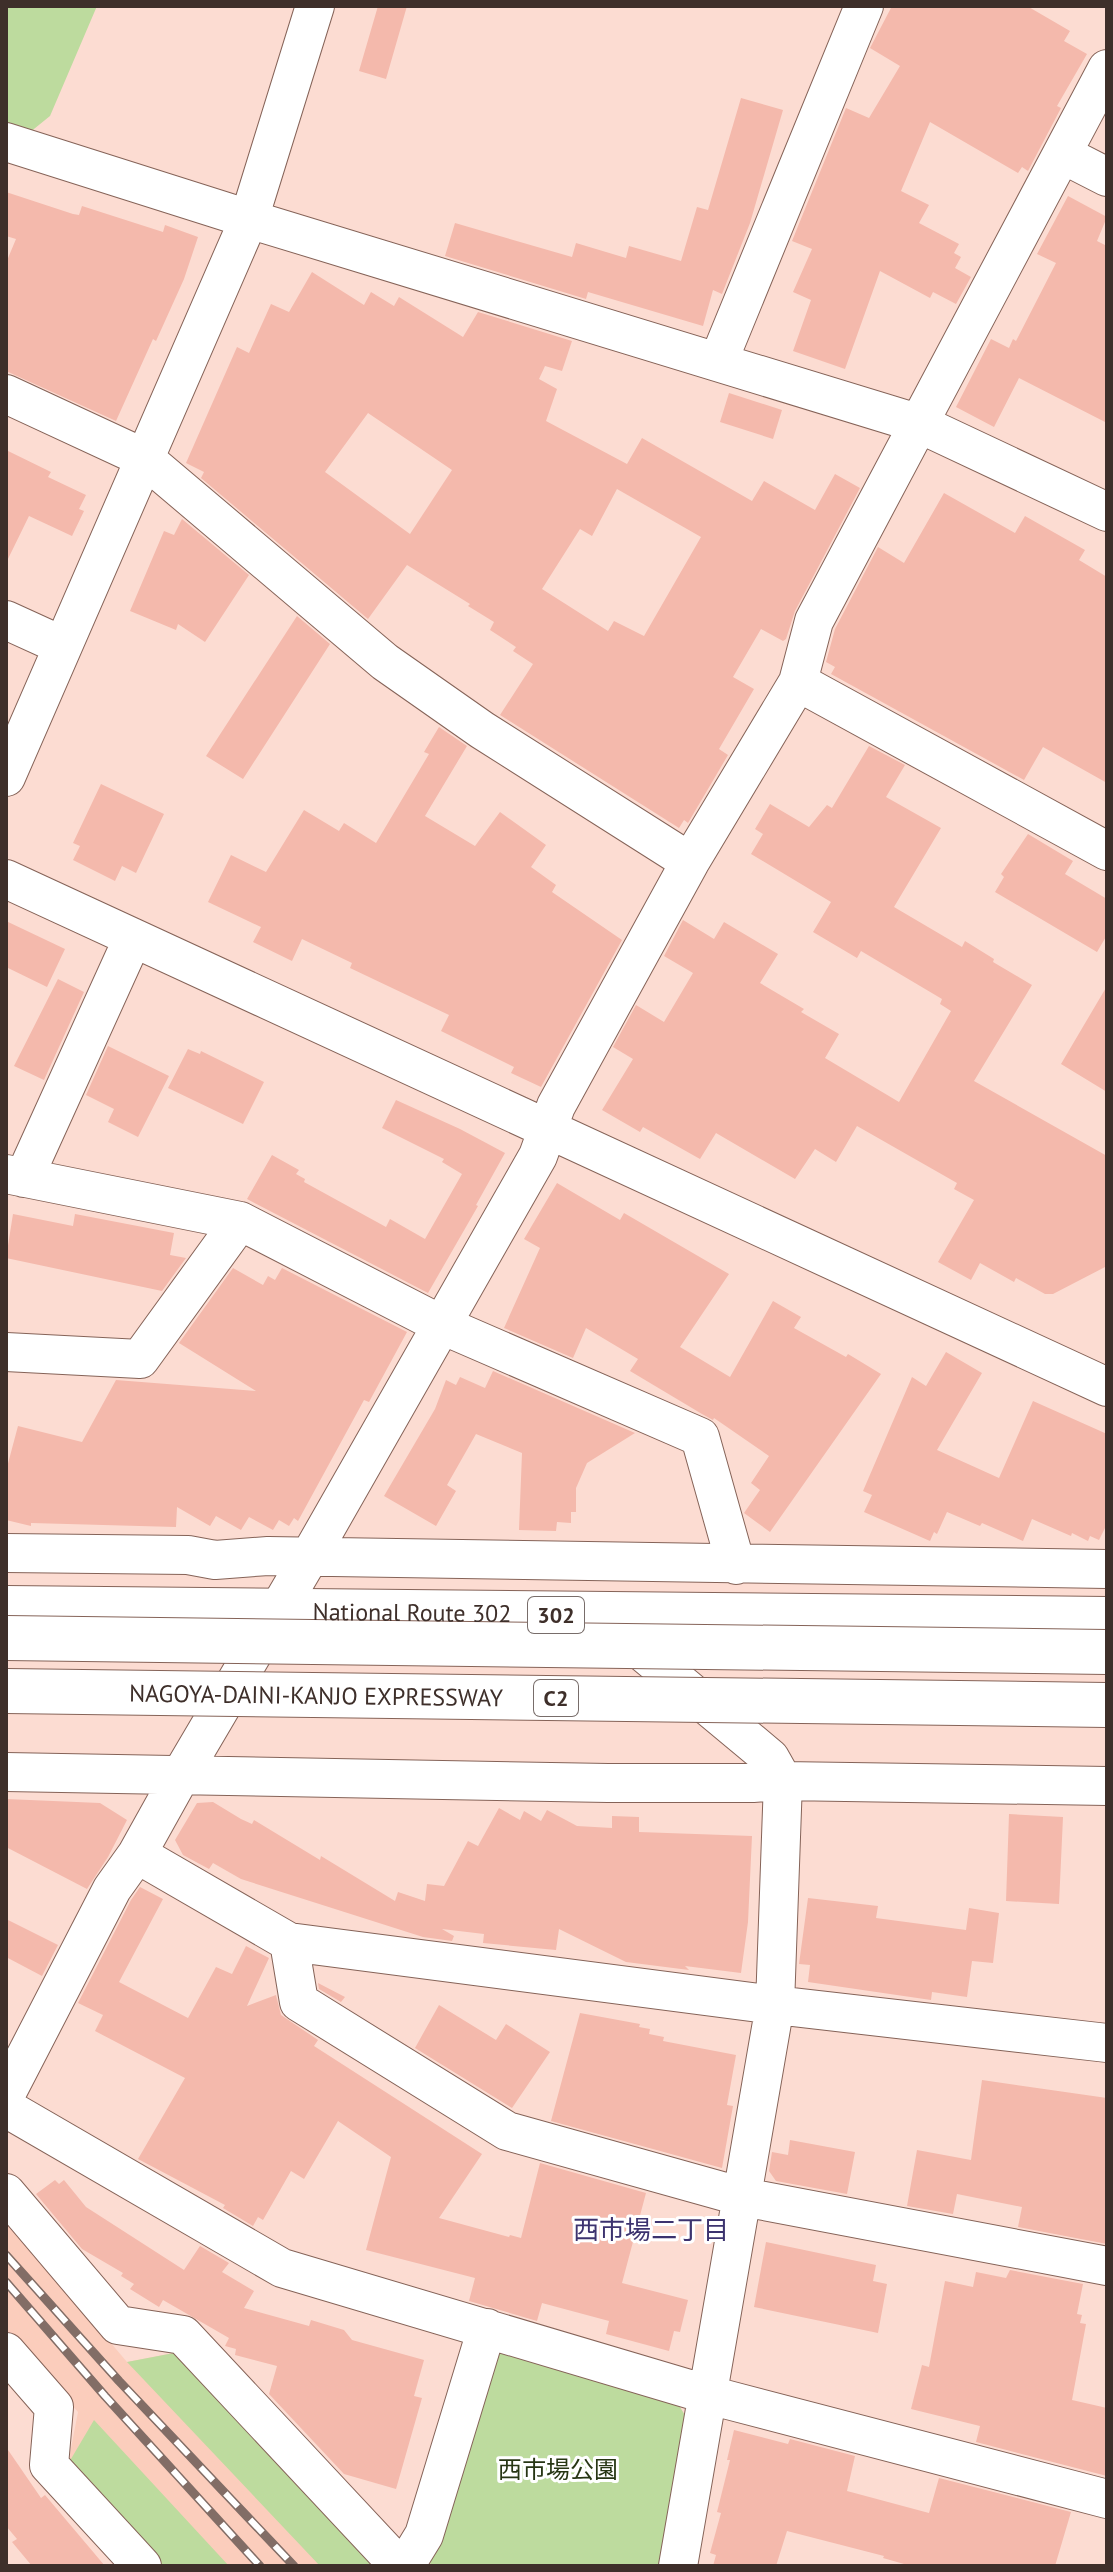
<svg xmlns="http://www.w3.org/2000/svg" width="1113" height="2572" font-family="'PT Sans','Noto Sans JP',sans-serif">
<style>
.built{fill:#fbcdbc}
.green{fill:#bddb9e}
.building{fill:#f4b9ac;fill-rule:evenodd}
.lines{fill:none;stroke-linecap:round;stroke-linejoin:round}
.minor-casing{stroke:#856358;stroke-width:40}
.highway-casing{stroke:#856358;stroke-width:46}
.minor{stroke:#fff;stroke-width:38}
.highway{stroke:#fff;stroke-width:44}
.rail-casing{stroke:#826d66;stroke-width:9}
.rail{stroke:#fff;stroke-width:6;stroke-dasharray:18;stroke-linecap:butt}
.highway-bridge-casing{stroke:#856358;stroke-width:46;stroke-linecap:butt}
.highway-bridge{stroke:#fff;stroke-width:44}
.labels{text-anchor:middle;dominant-baseline:central;stroke-width:6;stroke-linejoin:round;paint-order:stroke}
.shield{fill:#fff;stroke:#786d6a;stroke-width:2}
.shield-label{font-size:22px;font-weight:bold;fill:#3e2f2a}
.street-label{font-size:24px;fill:#3e2f2a;stroke:#fff}
.park-label{font-size:24px;fill:#273614;stroke:#fff}
.neighbourhood-label{font-size:26px;fill:#3c336f;stroke:#fff}
</style>
<rect width="100%" height="100%" fill="#fcdcd2"/>
<!-- built -->
<path class="built" d="M6,2219l121,143 52,-10 200,214h-216l-95,-102 10,-52 -72,-83z"/>
<!-- green -->
<path class="green" d="M6,6h91l-47,110 -21,17 -23,-8z
M503,2349l174,53 9,15 -27,149h-228l-2,-8 59,-199z
M179,2352l200,214h-59l-193,-204z
M94,2420l135,146h-66l-95,-102z"/>
<!-- building -->
<path class="building" d="M378,6h29l-21,73 -27,-8z
M892,6h135l43,25 -6,10 23,13 -30,52 4,2 -33,63 -6,-4 -4,6 -88,-51 -29,69 28,14 -10,18 40,21 -5,9 7,4 -6,11 16,9 -15,27 -23,-12 -3,6 -50,-27 -35,98 -52,-18 18,-51 -18,-8 19,-43 -20,-8 54,-133 23,10 31,-52 -30,-18z
M741,98l42,12 -33,113 -28,71 -9,-4 -10,36 -115,-34 -2,7 -141,-43 10,-33 117,34 4,-14 50,15 3,-12 52,15 16,-54 11,3z
M6,192l67,22 6,1 3,-9 81,26 2,-7 33,12 -14,42 -28,62 -3,-2 -37,82 -110,-50v-108l10,-24 -10,-3z
M1068,196l39,21 -10,24 10,5v177l-88,-45 -25,49 -38,-20 35,-68 18,9 4,-9 3,2 40,-78 -19,-9z
M312,272l52,33 7,-13 23,14 5,-9 64,40 15,-25 94,29 -10,30 -17,-5 -6,13 18,10 -11,32 81,43 15,-26 110,63 12,-20 51,29 20,-36 25,14 -65,123 -9,28 -3,2 -22,-12 -28,48 21,12 -35,60 9,6 -40,68 -4,-3 -5,8 -179,-113 33,-51 -20,-13 3,-4 -26,-17 4,-8 -26,-16 2,-2 -63,-39 -39,54 -167,-141 3,-6 -18,-9 51,-116 12,6 22,-49 18,8zM368,413l84,57 -42,64 -85,-62zM617,489l84,48 -57,99 -30,-15 -6,10 -66,-42 38,-60 12,7z
M729,393l53,17 -9,29 -53,-17z
M6,450l45,22 -3,5 38,18 -7,14 5,2 -12,25 -43,-20 -23,47z
M944,493l71,40 10,-17 60,34 -6,10 28,17v206l-64,-36 -19,33 -193,-106 4,-7 -9,-5 9,-33 43,-82 26,16z
M182,519l67,56 -44,67 -27,-18 -2,6 -46,-19 34,-80 10,4z
M297,616l33,28 -87,135 -37,-23z
M439,727l28,19 -42,70 50,30 25,-34 46,33 -15,22 25,18 -4,7 70,48 -81,147 -30,-14 3,-6 -73,-36 8,-16 -99,-47 2,-5 -50,-24 -10,22 -39,-19 8,-15 -53,-25 23,-47 35,17 38,-62 35,21 5,-8 32,20 53,-89 -5,-2z
M869,746l36,19 -19,32 55,31 -47,79 68,40 3,-6 29,18 -1,3 39,23 -58,96 133,75v110l-54,28h-8l-29,-16 -2,4 -34,-19 -9,17 -33,-18 36,-62 -20,-11 3,-6 -100,-57 -21,36 -21,-13 -20,30 -79,-46 -16,26 -57,-32 -3,5 -38,-22 31,-51 -20,-12 23,-42 28,17 29,-49 -29,-17 19,-36 31,19 10,-17 54,32 -18,29 44,26 -3,3 38,22 -14,24 74,44 52,-91 -11,-7 2,-5 -81,-48 -4,7 -44,-26 18,-30 -80,-48 12,-20 -8,-5 15,-25 39,23 18,-22 5,3z
M101,784l63,30 -28,59 -14,-7 -7,15 -42,-21 7,-14 -7,-3z
M1028,834l45,27 -8,13 42,25v36l-10,17 -102,-60 9,-15 -3,-3z
M6,921l59,28 -18,38 -41,-20z
M58,979l26,13 -40,88 -30,-14z
M1107,986v106l-46,-28z
M108,1046l61,30 -31,61 -30,-15 6,-13 -28,-14z
M188,1049l12,5 1,-3 63,31 -21,42 -75,-36z
M396,1100l64,29 45,24 -29,52 2,1 -50,87 -181,-94 25,-44 27,15 -3,4 9,5 -1,3 82,45 4,-8 35,20 37,-65 -20,-12 2,-3 -62,-31z
M557,1183l63,37 4,-7 105,61 -49,73 50,30 43,-76 28,16 -7,11 52,29 2,-3 33,20 -111,158 -26,-19 16,-23 -9,-7 18,-27 -55,-38 -1,2 -11,-6 -72,-43 8,-12 -52,-31 -13,30 -69,-30 36,-80 -16,-9z
M13,1214l60,12 2,-12 99,19 -4,22 16,3 -24,33 -156,-33z
M233,1268l30,17 5,-9 7,4 7,-12 125,64 -38,70 -5,-2 -66,121 -4,-3 -5,8 -10,-6 -6,10 -24,-13 -8,13 -25,-14 -6,10 -33,-19 -1,20 -145,-4v3l-25,-6v-49l12,-45 64,16 34,-62 140,11 -77,-48z
M946,1352l36,21 -45,77 62,28 34,-77 74,33v90l-8,16 -9,-4 -2,5 -16,-8 -1,3 -39,-17 -9,22 -41,-18 -2,3 -33,-14 -10,22 -3,-2 -4,9 -66,-29 8,-17 -9,-4 49,-114 14,9z
M493,1371l142,62 -48,30 -11,25v24h-5v11l-14,-1 -1,9 -37,-1 3,-77 -46,-19 -29,51 9,6 -20,35 -52,-30 51,-87 11,-29 10,5 4,-8 25,11z
M6,1799l94,4 27,17 -19,37 -21,32 -81,-42z
M213,1802l28,17 11,5 2,-4 66,40 1,-4 74,45 3,-9 27,9 2,-17 17,2 24,-45 10,5 21,-38 21,12 4,-9 17,10 6,-11 30,16 35,2v-12l27,1v15l113,4 -4,86 -7,51 -56,-7 4,4 -63,-8 -67,-33 -3,21 -73,-7 1,-9 -42,-5 12,7 -2,5 -29,-4 -182,-58 -28,-16 -4,6 -26,-14 -8,-15 22,-37z
M1009,1814l54,3 -4,87 -53,-3z
M140,1887l23,12 -44,83 69,36 28,-51 16,7 14,-28 23,12 -22,48 29,-11 5,20 37,25 -4,6 168,108 -43,64 70,19 1,-2 11,3 19,-75 106,30 -24,90 66,17 -8,32 -6,-1 -5,20 -63,-17 3,-13 -67,-18 -5,18 -68,-20 6,-23 -109,-28 25,-93 -53,-36 -34,58 -13,-8 -28,49 -5,-3 -5,9 -30,-18 2,-3 -87,-46 47,-81 -90,-47 8,-16 -25,-12 53,-103z
M808,1898l70,8 -2,12 90,12 3,-22 30,5 -6,50 -21,-2 -5,36 -35,-5 -1,8 -123,-18 2,-17 -11,-1z
M6,1919l52,26 -16,31 -36,-19z
M318,1983l27,14 -4,5 -22,-13z
M439,2005l57,35 10,-16 44,28 -38,56 -97,-60z
M580,2013l60,11 -1,3 11,2 -1,5 15,3 -1,4 73,14 -9,50 6,1 -11,62 -171,-47z
M982,2080l125,18v146l-89,-17 4,-20 -65,-13 -4,20 -46,-8 10,-56 54,10z
M790,2140l65,12 -8,42 -71,-13 -7,-10 3,-19 16,3z
M55,2180l4,4 5,-4 22,27 98,63 16,-24 29,17 -7,9 32,19 -10,17 65,18 2,-6 33,10 8,10 72,20 -10,36 8,2 -26,91 -52,-15 -75,-80 8,-28 -42,-11 1,-6 -11,-3 4,-8 -66,-38 -4,7 -29,-18 4,-5 -13,-8 2,-3 -41,-24 -46,-55z
M766,2242l110,23 -3,16 14,3 -9,49 -124,-26z
M1010,2270l73,14 -6,30 5,1 -2,8 6,1 -14,76 35,8v68l-131,-34 4,-16 -69,-17 11,-44 7,2 16,-86 28,6 3,-15 30,6z
M734,2430l54,14 2,-5 65,17 -8,35 82,22 10,-35 132,34 -16,54h-144l-28,-8 1,-2 -97,-25 -11,35h-63l3,-11 -6,-2 11,-40 -4,-1 13,-52h-3z
M6,2447l35,51 4,-3 60,71h-73l-20,-24 5,-3 -11,-13z"/>
<g class="lines">
<defs>
<path id="minor" d="M6,142l243,77 671,205 187,88
M1062,154l45,23
M718,362l146,-356
M6,394l138,64 241,204 97,68 208,132
M6,620l57,26
M798,682l309,169
M6,777l243,-558 66,-213
M6,879l1101,508
M6,1174l234,47 202,104 258,112 36,128
M24,1178l109,-240
M6,1352l134,7 100,-138
M6,1553l182,2 27,5 53,-4 839,13
M621,1634l149,124 13,23 -8,224 -97,561
M6,1772l602,11h145l30,-2 324,5
M137,1854l152,88 486,63 332,38
M289,1942l10,60 208,129 236,66 364,69
M6,2094l106,-205 25,-35 44,-79 129,-219 228,-400 18,-50 134,-244 108,-180 16,-61 293,-552
M6,2108l276,160 427,127 398,104
M6,2193l112,132 65,10 216,231
M6,2352l48,55 -5,58 93,101
M405,2566l19,-31 63,-207"/>
<g id="highway">
<path id="s1" d="M6,1608l1101,11"/>
</g>
</defs>
<!-- minor casing -->
<use href="#minor" class="minor-casing"/>
<!-- highway casing -->
<use href="#highway" class="highway-casing"/>
<!-- minor -->
<use href="#minor" class="minor"/>
<!-- highway -->
<use href="#highway" class="highway"/>
<defs>
<path id="rail" d="M6,2255l113,126 175,185
M6,2282l99,114 155,170"/>
</defs>
<!-- rail casing -->
<use href="#rail" class="rail-casing"/>
<!-- rail -->
<use href="#rail" class="rail"/>
<defs>
<g id="highway-bridge">
<path d="M6,1638l1101,14"/>
<path id="s2" d="M6,1691l1101,14"/>
</g>
</defs>
<!-- highway-bridge casing -->
<use href="#highway-bridge" class="highway-bridge-casing"/>
<!-- highway-bridge -->
<use href="#highway-bridge" class="highway-bridge"/>
</g>
<g class="labels">
<!-- shield labels -->
<g class="shield">
<rect x="528" y="1597" width="56" height="36" rx="6"/>
<rect x="534" y="1680" width="44" height="36" rx="6"/>
</g>
<g class="shield-label">
<text x="556" y="1615">302</text>
<text x="556" y="1698">C2</text>
</g>
<!-- street labels -->
<g class="street-label">
<text stroke="none"><textPath href="#s1" startOffset="406">National Route 302</textPath></text>
<text stroke="none"><textPath href="#s2" startOffset="310">NAGOYA-DAINI-KANJO EXPRESSWAY</textPath></text>
</g>
<!-- park labels -->
<g class="park-label">
<text x="558" y="2469">西市場公園</text>
</g>
<!-- neighbourhood labels -->
<g class="neighbourhood-label">
<text x="651" y="2229">西市場二丁目</text>
</g>
</g>
<!-- border -->
<rect width="1113" height="2572" fill="none" stroke="#3e2f2a" stroke-width="16"/>
</svg>
